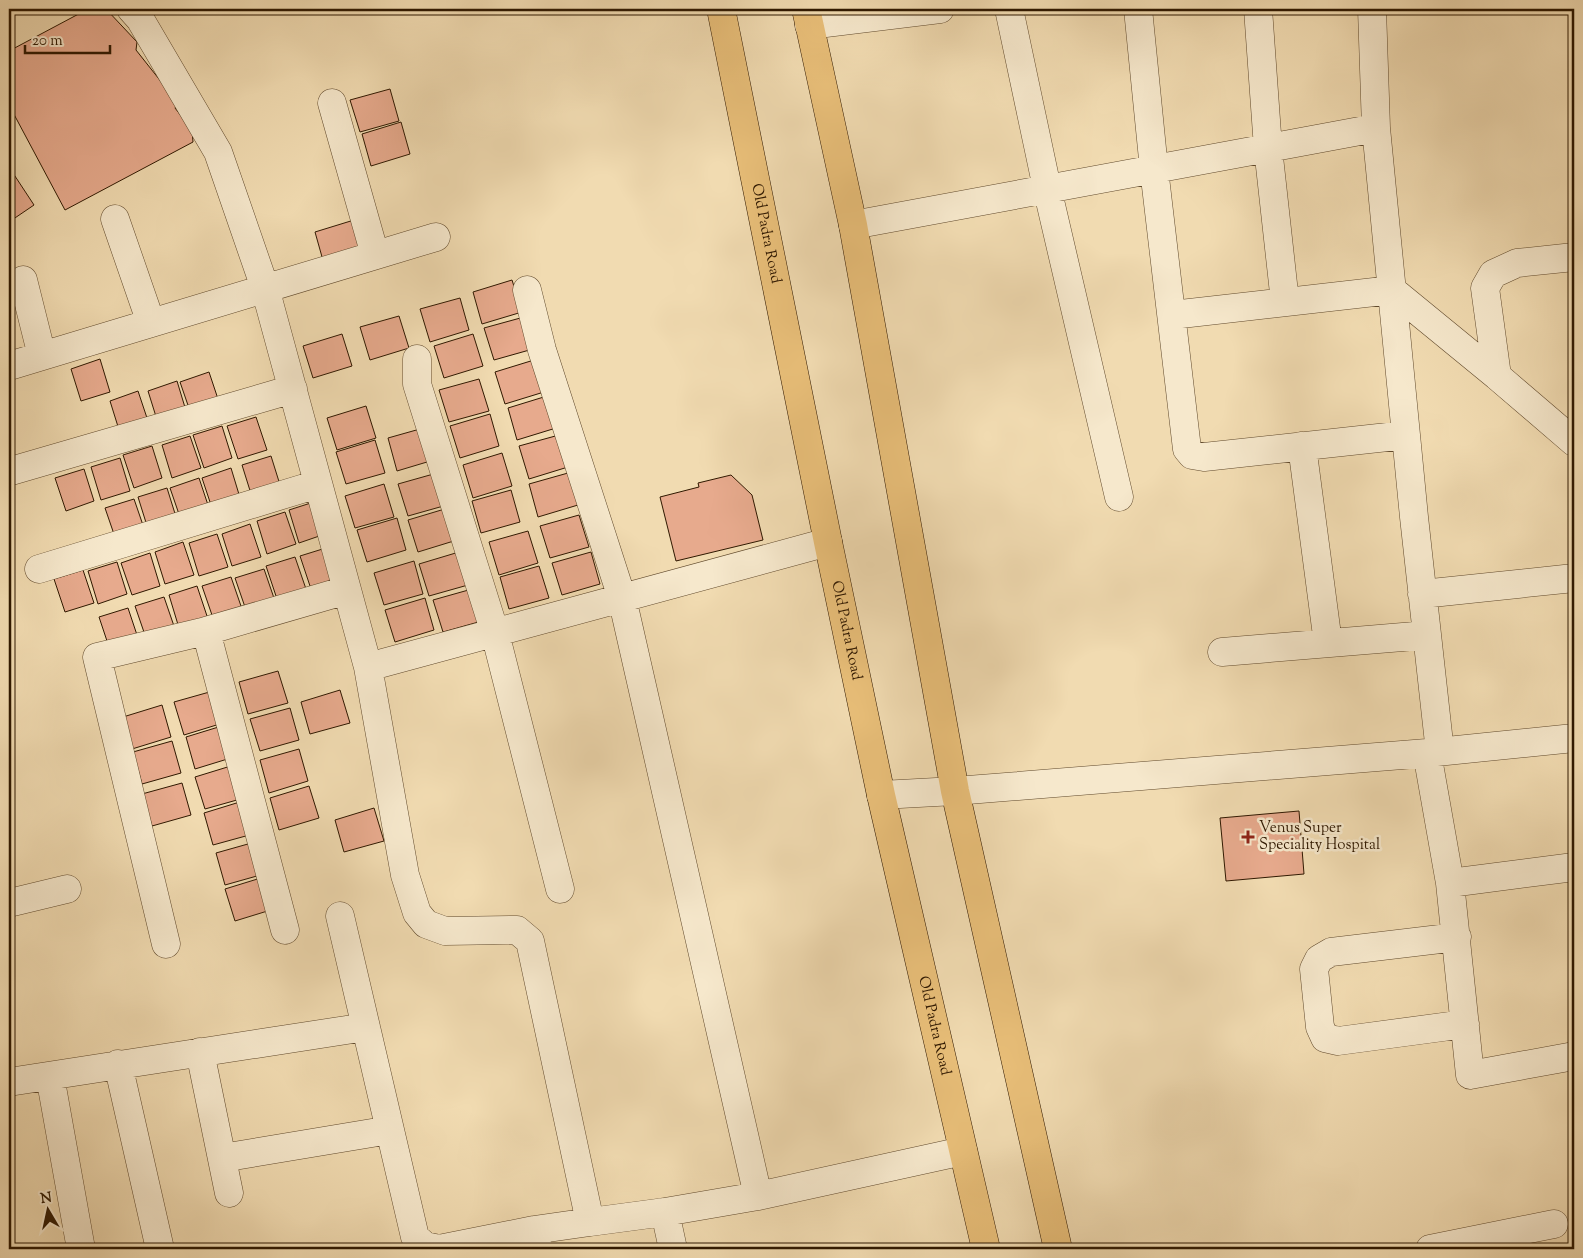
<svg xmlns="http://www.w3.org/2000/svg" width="1583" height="1258" font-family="'Sorts Mill Goudy',serif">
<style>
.building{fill:#e7aa8d;stroke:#2f1800}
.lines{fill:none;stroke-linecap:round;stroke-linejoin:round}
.minor-casing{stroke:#60492c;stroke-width:29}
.major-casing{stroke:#2f1800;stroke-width:29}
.minor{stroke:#f6e8cc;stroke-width:28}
.major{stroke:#e8be78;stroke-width:28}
.poi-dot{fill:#8f2418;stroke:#f6e8cc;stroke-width:2}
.labels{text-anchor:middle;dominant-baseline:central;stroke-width:5;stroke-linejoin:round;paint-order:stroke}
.street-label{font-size:15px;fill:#2f1800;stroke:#f6e8cc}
.poi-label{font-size:15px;fill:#2f1800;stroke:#f6e8cc;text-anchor:start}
</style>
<rect width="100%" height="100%" fill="#f1dbb1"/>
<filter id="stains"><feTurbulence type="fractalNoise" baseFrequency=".004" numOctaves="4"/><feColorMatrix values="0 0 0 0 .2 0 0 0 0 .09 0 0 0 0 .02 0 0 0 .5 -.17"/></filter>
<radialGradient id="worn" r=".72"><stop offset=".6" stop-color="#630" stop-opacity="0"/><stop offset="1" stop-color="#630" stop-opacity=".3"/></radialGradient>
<!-- building -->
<path class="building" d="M88,9h18l31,33 -1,8 42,53 -3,5 17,22 1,12 -128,68 -56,-105v-54z
M390,89l9,32 -39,11 -10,-32z
M401,122l9,32 -39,12 -9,-32z
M9,167l25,38 -25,17z
M354,220l9,32 -39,12 -9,-32z
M512,280l10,32 -40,12 -9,-32z
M460,298l9,32 -39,12 -10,-33z
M399,316l10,32 -39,12 -10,-33z
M524,317l9,32 -39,11 -10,-32z
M342,334l10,32 -39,12 -10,-32z
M473,334l10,32 -39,12 -10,-32z
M100,359l10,33 -29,9 -10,-32z
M534,360l10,32 -39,12 -10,-32z
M209,372l11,33 -29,9 -11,-32z
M479,379l10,32 -40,11 -10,-32z
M177,381l10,33 -29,9 -10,-32z
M138,391l11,33 -29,9 -10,-32z
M547,396l9,32 -39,12 -9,-32z
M366,406l10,32 -39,12 -10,-32z
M490,414l9,32 -39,12 -10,-32z
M256,417l11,33 -29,9 -11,-33z
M222,426l10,32 -28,10 -11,-33z
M427,427l10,32 -40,12 -9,-33z
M559,435l9,32 -39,12 -10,-33z
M190,436l11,32 -29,10 -10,-33z
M375,440l10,33 -39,11 -10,-32z
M152,446l10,32 -28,10 -11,-33z
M502,453l10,33 -39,12 -10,-33z
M271,456l10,32 -29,9 -10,-32z
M120,458l10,33 -29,9 -10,-33z
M231,468l10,33 -28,10 -11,-33z
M84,469l10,32 -28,10 -11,-33z
M437,473l10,32 -39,11 -10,-32z
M568,473l10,32 -40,12 -9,-33z
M731,475l21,20 11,45 -87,21 -16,-64 39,-10 -1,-4z
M199,478l11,33 -29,9 -11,-32z
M384,484l10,33 -39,11 -10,-32z
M167,488l10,32 -29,9 -10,-32z
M511,490l9,32 -39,11 -9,-32z
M134,499l11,32 -29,9 -11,-32z
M317,501l11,32 -29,10 -10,-33z
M448,508l9,32 -39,12 -10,-32z
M285,512l11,32 -29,10 -10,-33z
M579,515l10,32 -39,11 -10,-32z
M397,518l9,32 -39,12 -10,-32z
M250,524l11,33 -29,9 -10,-32z
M528,531l10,32 -39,12 -10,-33z
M217,534l11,33 -29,9 -10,-33z
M183,542l11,33 -29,9 -10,-32z
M329,547l10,32 -28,10 -11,-33z
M459,552l9,33 -39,11 -10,-32z
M591,552l9,32 -38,11 -10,-32z
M150,553l10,33 -28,9 -11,-32z
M295,557l11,32 -29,10 -11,-33z
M414,561l9,33 -39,11 -10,-32z
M117,562l10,32 -29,10 -10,-33z
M539,566l10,32 -40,11 -9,-32z
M264,569l11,32 -29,9 -11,-32z
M83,570l11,33 -29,9 -11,-33z
M231,577l11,32 -29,9 -11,-32z
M197,586l11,33 -29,9 -10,-33z
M472,589l10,32 -39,11 -10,-32z
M164,597l11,32 -29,9 -11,-32z
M425,598l9,32 -39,12 -10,-32z
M128,608l11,33 -29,9 -11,-33z
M278,671l10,32 -40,11 -9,-32z
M340,690l10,33 -40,11 -9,-32z
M213,691l10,32 -39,12 -10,-33z
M162,705l9,32 -39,12 -9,-32z
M290,708l9,32 -39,11 -10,-32z
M225,725l9,32 -39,12 -9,-32z
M172,741l9,32 -39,11 -9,-32z
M299,749l9,32 -39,12 -9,-33z
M234,765l10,33 -39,11 -10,-32z
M182,783l9,32 -39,11 -10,-32z
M309,786l10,32 -40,12 -9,-32z
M243,801l10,33 -40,11 -9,-32z
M374,808l10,33 -40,11 -9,-32z
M1299,811l5,63 -78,7 -6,-63z
M255,842l9,32 -39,11 -9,-32z
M264,877l10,32 -39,12 -10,-32z"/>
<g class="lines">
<defs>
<path id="minor" d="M131,9l9,10 78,133 47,136 103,379 460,-125
M1009,9l38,179 72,309
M1138,9l16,160 33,280 5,6 12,2 202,-22
M1258,9l10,139 17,154
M1372,9l4,119 38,389 26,235
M809,25l131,-16
M332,103l43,152
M115,219l36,104
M853,225l523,-97
M23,280l19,76
M527,290l15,60 80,248 136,598
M1172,315l220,-25 105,86 77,66
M417,359v25l78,249 65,256
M9,366l427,-129
M1497,376l-12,-88 8,-14 24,-11 57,-6
M1302,446l26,197
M11,471l282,-82
M39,569l279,-85
M1422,594l152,-16
M206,631l79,299
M1222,652l205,-17
M368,667l37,208 12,38 9,11 19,7 72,-1 13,11 60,281 75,-10 93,-16 205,-45
M1427,753l23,130 20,192 104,-19
M881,795l74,-4 472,-38 147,-15
M1450,883l124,-16
M9,903l58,-14
M340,916l75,321 10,9 14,3 95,-19
M1457,937l-126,15 -12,7 -5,10 6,58 5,11 13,3 127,-17
M166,944l-69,-287 109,-26 141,-41
M200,1052l29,141
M118,1064l42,185
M50,1076l31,173
M9,1082l357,-55
M222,1158l168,-28
M665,1212l8,37
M538,1249l-4,-19 56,-8
M1430,1249l124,-25"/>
<g id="major">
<path id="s1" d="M721,9l107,533 53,253 105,454"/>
<path d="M806,9l47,216 102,566 103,458"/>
</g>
</defs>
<!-- minor casing -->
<use href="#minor" class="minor-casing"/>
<!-- major casing -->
<use href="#major" class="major-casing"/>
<!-- minor -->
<use href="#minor" class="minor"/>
<!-- major -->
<use href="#major" class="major"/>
</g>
<!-- markers -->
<path class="poi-dot" d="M1245.5 829.5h5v5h5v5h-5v5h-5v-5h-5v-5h5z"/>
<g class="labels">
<!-- street labels -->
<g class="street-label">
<text stroke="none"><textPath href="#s1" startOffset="229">Old Padra Road</textPath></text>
<text stroke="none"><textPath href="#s1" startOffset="634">Old Padra Road</textPath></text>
<text stroke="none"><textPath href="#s1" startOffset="1039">Old Padra Road</textPath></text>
</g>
<!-- poi labels -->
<g class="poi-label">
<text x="1259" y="828">Venus Super<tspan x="1259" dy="17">Speciality Hospital</tspan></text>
</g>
</g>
<!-- margin -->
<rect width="1583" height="1258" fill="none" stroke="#f1dbb1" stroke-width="30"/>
<rect x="10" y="10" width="1563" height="1238" fill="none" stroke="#2f1800" stroke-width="2.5"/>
<rect x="15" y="15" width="1553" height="1228" fill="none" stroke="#2f1800"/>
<!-- north arrow -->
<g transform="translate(48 1210) rotate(351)" stroke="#f6e8cc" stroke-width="4" paint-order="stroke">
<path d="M0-4L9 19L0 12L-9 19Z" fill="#2f1800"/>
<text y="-8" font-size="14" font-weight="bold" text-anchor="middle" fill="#2f1800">N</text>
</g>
<!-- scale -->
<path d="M25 45v8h85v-8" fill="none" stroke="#2f1800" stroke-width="2.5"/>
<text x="32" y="45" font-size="15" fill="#2f1800" stroke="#f6e8cc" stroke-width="4" paint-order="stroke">20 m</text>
<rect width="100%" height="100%" filter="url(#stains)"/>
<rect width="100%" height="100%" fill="url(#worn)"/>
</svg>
